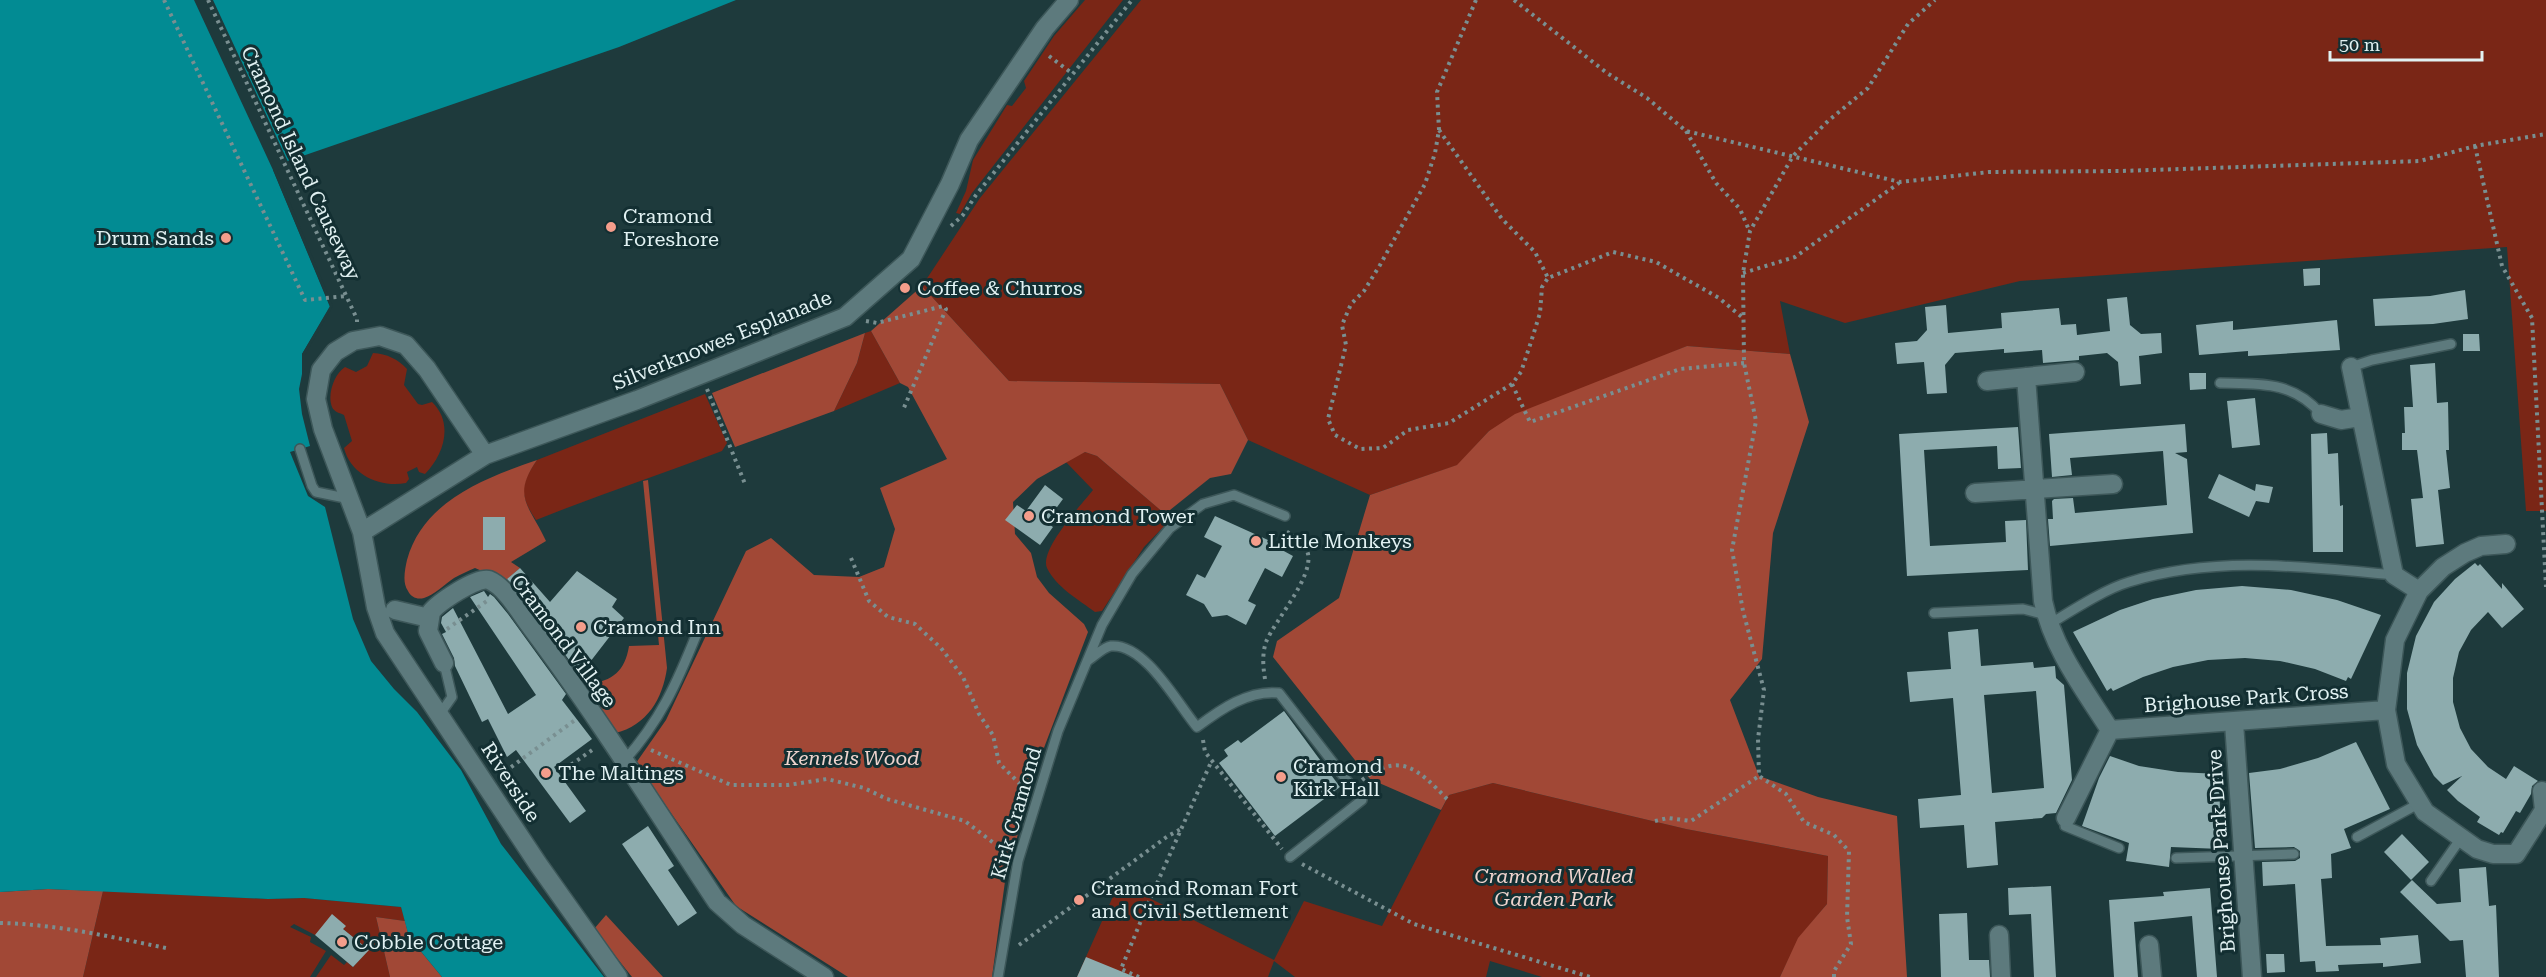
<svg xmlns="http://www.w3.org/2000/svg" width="2546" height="977" font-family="'Roboto Serif',serif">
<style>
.green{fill:#7a2616}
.forest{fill:#a14836}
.water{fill:#028b93}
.pier{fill:#1e3a3c}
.building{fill:#8dacae;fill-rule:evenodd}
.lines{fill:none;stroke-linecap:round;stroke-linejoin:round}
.lane-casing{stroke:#3d5759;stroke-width:12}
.street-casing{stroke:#3d5759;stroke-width:21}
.path{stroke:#798f91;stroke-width:4;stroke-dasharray:3 4.5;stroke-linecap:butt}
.lane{stroke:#5d7a7d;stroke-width:9}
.street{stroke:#5d7a7d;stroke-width:18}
.poi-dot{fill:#f49d8b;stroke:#132f32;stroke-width:2}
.labels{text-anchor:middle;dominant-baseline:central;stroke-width:6;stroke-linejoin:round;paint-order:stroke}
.street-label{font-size:20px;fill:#e1f1f2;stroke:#132f32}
.poi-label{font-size:20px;fill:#e1f1f2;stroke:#132f32;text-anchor:start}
.park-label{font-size:20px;font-style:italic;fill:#efd4ce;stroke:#132f32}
</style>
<rect width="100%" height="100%" fill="#1e3a3c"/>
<!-- green -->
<path class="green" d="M1085,0h38l-151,193 -12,21 -4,-1 10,-22 7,-31 34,-55 5,1 14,-18 -2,-7 30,-45z
M1141,0h1405v511h-20l-19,-264 -487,34 -175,42 -65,-22 10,53 -103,-8 -198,85 -31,34 -88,30 -122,-55 -28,-56 -211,-3 -87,-95 58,-88z
M871,331l29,52 -66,28 23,-48 8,-30z
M373,353c14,1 25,6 34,16l-3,16 14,19 4,1 10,-3c22,21 12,53 -7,72l-6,-2 -2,-5 -10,5 2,7 -3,4c-24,5 -55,-7 -62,-35l8,-7 -8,-26c-4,-2 -10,-3 -12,-8 -5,-12 2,-33 13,-40l11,5 11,-6z
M705,394l22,49 -5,8c-62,24 -124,44 -186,69 -17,-25 -16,-36 1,-60z
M1085,452l12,4 74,63 -27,28 -42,64 -7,1c-16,-12 -39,-25 -48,-44 -8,-18 35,-64 46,-78l-28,-29z
M1493,783l193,46 142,27 -1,48 -28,34 -19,39h-238l-52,-16 -4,16h-191l-21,-16 -6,16h-191l42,-94 155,77 30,-59 78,25 67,-131z
M103,891l165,8 36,-1 97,9 4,14 -29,-4 14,60h-74l15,-22 13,10 3,-3 6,5 15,-17 -25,-21 -28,6 -21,-11 -4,3 21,10 -1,5 16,9 -16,26h-227z"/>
<!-- forest -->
<path class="forest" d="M922,286l87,95 211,3 28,56 -17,34 -21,4 -45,36 -68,-58 -12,-4 -48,27 -24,23 2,32 16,19 6,24 12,16 35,31 4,8 -46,121 -36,121 -14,103h-144l-112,-71 -100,-143 30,-43 80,-169 25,-13 43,37 45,2 25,-10 11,-38 -15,-41 67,-29 -39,-72 -8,-4 -29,-52z
M865,333l-8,30 -23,48 -99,36 -23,-54z
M1687,346l103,8 19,68 -36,111 -11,126 -32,41 29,76 59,21 79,19 10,161h-127l18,-39 29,-34 1,-48 -142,-27 -193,-46 -44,12 -8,15 -71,-31 -97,-122 4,-16 62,-43 31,-103 87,-30 32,-34 26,-17z
M537,460c-26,37 -7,46 9,81l-35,21 9,6 -15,13 -30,-13c-7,3 -14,6 -21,10 -9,6 -20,17 -30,20 -7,2 -13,-1 -16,-7 -6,-8 -3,-22 -1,-31 16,-59 78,-82 130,-100z
M648,480l19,188c-4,30 -20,58 -52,65l-16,-22 3,-5 -14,-22c25,-3 37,-13 41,-38l30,-1 -16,-164z
M48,889l55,2 -20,86h-83v-85z
M606,915l57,62h-31l-38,-48z
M376,917l29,4 4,16 33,40h-52z"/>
<!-- water -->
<path class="water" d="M0,0h736l-117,47 -331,114 -15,9 57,137 -28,47v20l-3,15 3,25 8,32 -20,6 18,44 17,11 28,112 18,42 23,28 23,23 44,58 40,74 103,133h-162l-33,-40 -8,-30 -97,-9 -36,1 -220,-10 -48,3z"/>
<!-- pier -->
<path class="pier" d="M194,0h19l76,164 -12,7 56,135 -28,49v13l-3,6v-20l28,-48 -57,-136z"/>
<!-- building -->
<path class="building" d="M2320,268v17l-16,1 -1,-17z
M2465,290l3,29 -35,5 -58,2 -2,-27 57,-3z
M2127,297l3,28 11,9 20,-1 1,20 -23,3 2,28 -21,2 -2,-24 -11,-9 -28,3v4l-36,3 -1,-13 -38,3v-4l-49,4 -10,12 2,28 -20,1 -3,-32 -27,2 -2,-21 22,-2 10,-11 -2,-23 21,-2 2,28 54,-5 -1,-15 58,-5 2,17 15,-1 1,11 33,-4 -3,-32z
M2337,320l3,30 -92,6v-5l-49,4 -3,-30 37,-4v9z
M2463,334h16l1,17h-17z
M2435,363l2,40 11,-1 1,48h-3l4,38 -12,2 6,54 -28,3 -5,-48 12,-1 -6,-48h-15v-17h3l-1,-26h9l-3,-42z
M2189,373h17v16l-16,1z
M2255,398l5,47 -28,3 -5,-47z
M2185,424l2,28 -12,1 12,6 6,74 -143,13 -2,-27h5l-1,-18 2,-2 19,-1 2,15 92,-8 -4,-54 -93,7 2,17 -20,2 -3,-43z
M2018,427l3,41 -23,1 -1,-23 -73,4 6,96 76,-4 -1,-21 21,-1 2,50 -121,6 -8,-142z
M2327,433l1,21 10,-1 2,53 3,-1v47h-30l-2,-118z
M2219,474l36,17 1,-7 17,3 -4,16 -13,-2 -7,16 -41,-19z
M1045,485l18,14 -17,23 7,5 -13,18 -35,-25 12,-15 9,6z
M1215,516l53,24 -1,2 26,14 -11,21 -17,-9 -17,33 8,4 -10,20 -19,-10 -15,2 -8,-13 -18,-9 11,-21 8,4 17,-32 -18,-9z
M483,517h22v33h-22z
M2475,563l3,3 2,-2 22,25v-6l22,26 -22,19 -14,-16 -17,18 -12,22 -6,26v24l7,26 11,21 17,18 18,12 8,-13 24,15 -6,5 -1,8 -11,19 -4,-2 -13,22 -2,-1 -2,3 -22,-13 3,-5 -22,-16 -11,-11 15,-14 -19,9 -9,-9 -17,-31 -10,-36v-36l9,-37 18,-34 21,-23z
M520,568l30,34 27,-31 40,28 -5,8 12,11 -44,57 -59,-81 -14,-15z
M2242,586l49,4 46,10 44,15 -30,64 -3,-2 -2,4 -31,-12 -35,-8 -35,-3 -37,2 -35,7 -30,10 -30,14 -2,-3 -4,3 -34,-59 47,-22 33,-11 43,-9z
M484,591l4,6 2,-3 4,3 14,17 58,80 -4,6 30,39 -38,28 32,44 -16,12 -54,-73 -9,7 -19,-38 -6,3 -27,-56 -1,-8 -12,-24 4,-2 -5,-9 1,-6 11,-9 55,106 28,-19 -66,-98z
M1978,629l3,37 52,-4 1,6 21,-2 1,12 8,7 8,95 -16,33 -10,1 -4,4 -47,4 3,43 -31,3 -3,-43 -44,3 -2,-29 43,-4 -8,-97 -43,4 -3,-30 44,-3 -3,-37zM2036,691l8,97 -52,5 -8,-98z
M1284,711l56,76 -65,49 -56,-73 9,-7 -4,-6 14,-10 3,3z
M2356,742l34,67 -46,20 7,19 -20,6 1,24 -11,1 5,67 55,-1 -1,-7 38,-3 3,28 -38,4v-4l-45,2 1,6 -23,1 -1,-11 -15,1 -5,-78 -32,2 -1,-24 33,-1 5,-3v-7l-6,-4 -39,1 -6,-75 31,-4 38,-11z
M2110,756l29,10 39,6 41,2 2,75 -50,-2 -2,20 -43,-6 3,-18 -47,-17 17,-48z
M648,826l26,40 -6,4 29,43 -19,13 -56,-82z
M2402,834l27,28 -18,18 -27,-28z
M2486,867l3,39 7,-1 3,72h-33l-3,-37 -13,1 -50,-49 12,-12 25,24 24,-2 -2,-33z
M2051,886l5,91h-22l-3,-63 -22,1 -1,-27z
M2210,888l7,89h-20l-5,-61 -58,6 4,55h-24l-5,-77 55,-4 -1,-4z
M1967,913l2,47h20l1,17h-49l-2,-63z
M332,914l14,12 -3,3 26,21 -16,17 -38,-32z
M2266,954h18l1,18 -18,1z
M1086,957l49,20h-58z"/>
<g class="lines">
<defs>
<path id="lane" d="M2351,367l21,-7 79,-16
M2220,383c40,1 73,-2 101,31
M300,449l12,37 4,6 34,7
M1934,613l89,-4 23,6
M2048,625c23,-14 57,-36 81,-43 87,-27 177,-15 265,-7
M1087,661c7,-4 16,-14 24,-15 34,-3 66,57 86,81 24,-18 51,-37 82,-34l83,107 -72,57
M440,714l12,-17 -8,-34
M624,761c36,-40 53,-78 73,-128
M2066,818l-1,8 54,22
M2357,837l63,-34
M2176,858l118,-4
M2431,881l30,-43
M998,977l20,-116 40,-130 44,-106 30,-51 38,-46 33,-24 31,-9 51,21"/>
<path id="street" d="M2351,367l43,208 25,16
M2026,377l17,224c10,48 41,88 67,129l-44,88
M1987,381l88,-9
M2321,414l20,6 19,-3
M1975,493l138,-9
M362,532l123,-77
M2506,544l-25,2 -16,7 -22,14 -24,24 -24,49 -9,70 10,54 29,48 52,37 16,5h23l28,-44 -2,-19
M395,610l34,8
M444,663l-16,-32 3,-19c7,-9 46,-36 58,-32 17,7 31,33 42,47 66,88 125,183 186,275l26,23 81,52
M2234,723l18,254
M2110,730l276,-20
M1999,935l2,42
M2149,945l3,32
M618,977l-80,-113 -153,-231 -9,-26 -14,-75 -39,-103 -7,-30 5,-29 14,-18 18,-11 27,-5 26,9 21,24 58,86 152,-55 208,-83 66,-58 39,-75 19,-44 76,-112 24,-28"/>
</defs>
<!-- lane casing -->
<use href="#lane" class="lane-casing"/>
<!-- street casing -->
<use href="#street" class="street-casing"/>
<!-- path -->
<path class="path" d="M164,0l141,300 41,-4
M208,0l149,319v3
M1476,0l-39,92 2,38 -4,23 -10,31 -45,81 -16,26 -13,13 -9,21 4,20 -18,74 7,16 25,14 23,-1 25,-18 41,-7 63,-39 9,-12 10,-30 9,-29 2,-26 6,-9
M1514,0l93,73 40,25 39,33 214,51 89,-10 132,-1 299,-10 55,-15 71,-12
M1049,56l24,18
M1439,130l63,89 33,33 13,26 65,-26 43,10 63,36 24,20
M1686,131l30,52 24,26 9,21
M2475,146l27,120 30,52 14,269
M951,226l12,-11 13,-20 156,-195
M1743,273l52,-16 104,-74
M866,321l11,2 66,-17 3,3 -43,101
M1512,384l18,38 150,-53 64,-6
M707,389l38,95
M851,558l18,43 19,16 27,7 26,24 22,29 16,37 14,21 6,28 28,28
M447,629l40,-28
M1265,679c-2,-12 -3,-25 1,-37 9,-22 47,-64 42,-88 -2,-11 -14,-17 -22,-23
M1203,740l2,12 77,97
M651,750l80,35h57l39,-6 37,9 23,11 78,22 43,33
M565,769l30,-21
M499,776l76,-56
M1362,780c38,-29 56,-11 85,19
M1655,821l13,-3 23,3 68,-45
M1302,864l112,60 176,53
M0,923c55,1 112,14 166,25
M1019,945l149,-109 13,-7
M1139,977l-18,-8 29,-70 62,-139
M1834,977v-6l17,-27 -4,-27 2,-66 -15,-16 -30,-13 -18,-28 -27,-18 -1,-37 6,-49 -21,-79 -11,-61 24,-129 -12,-58 -1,-90 7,-42 43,-75 35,-35 40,-33 40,-64 27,-24"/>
<!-- lane -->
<use href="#lane" class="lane"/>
<!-- street -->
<use href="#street" class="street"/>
</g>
<!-- markers -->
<g class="poi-dot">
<circle cx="611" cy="227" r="6"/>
<circle cx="226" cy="238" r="6"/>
<circle cx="905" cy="288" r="6"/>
<circle cx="1029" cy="516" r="6"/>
<circle cx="1256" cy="541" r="6"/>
<circle cx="581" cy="627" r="6"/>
<circle cx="546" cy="773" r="6"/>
<circle cx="1281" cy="777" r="6"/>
<circle cx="1079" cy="900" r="6"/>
<circle cx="342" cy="942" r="6"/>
</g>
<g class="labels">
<!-- street labels -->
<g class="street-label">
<text transform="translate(301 163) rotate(65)">Cramond Island Causeway</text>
<text transform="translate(722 340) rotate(-22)">Silverknowes Esplanade</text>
<text transform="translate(564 641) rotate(53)">Cramond Village</text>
<text transform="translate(2246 698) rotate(-4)">Brighouse Park Cross</text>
<text transform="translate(511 782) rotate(57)">Riverside</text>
<text transform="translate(1016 813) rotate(-74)">Kirk Cramond</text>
<text transform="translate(2221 851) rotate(-94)">Brighouse Park Drive</text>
</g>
<!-- poi labels -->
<g class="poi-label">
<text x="623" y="216">Cramond<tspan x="623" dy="23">Foreshore</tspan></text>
<text x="214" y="238" text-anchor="end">Drum Sands</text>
<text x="917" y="288">Coffee &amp; Churros</text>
<text x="1041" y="516">Cramond Tower</text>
<text x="1268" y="541">Little Monkeys</text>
<text x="593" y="627">Cramond Inn</text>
<text x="1293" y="766">Cramond<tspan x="1293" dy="23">Kirk Hall</tspan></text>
<text x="558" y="773">The Maltings</text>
<text x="1091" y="888">Cramond Roman Fort<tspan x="1091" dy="23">and Civil Settlement</tspan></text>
<text x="354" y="942">Cobble Cottage</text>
</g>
<!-- park labels -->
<g class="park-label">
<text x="852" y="758">Kennels Wood</text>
<text x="1554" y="876">Cramond Walled<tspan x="1554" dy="23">Garden Park</tspan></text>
</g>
</g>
<!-- scale -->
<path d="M2330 51v9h152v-9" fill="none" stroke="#e1f1f2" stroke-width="3"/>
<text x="2339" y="51" font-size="18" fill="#e1f1f2" stroke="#132f32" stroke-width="4.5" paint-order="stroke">50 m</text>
</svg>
